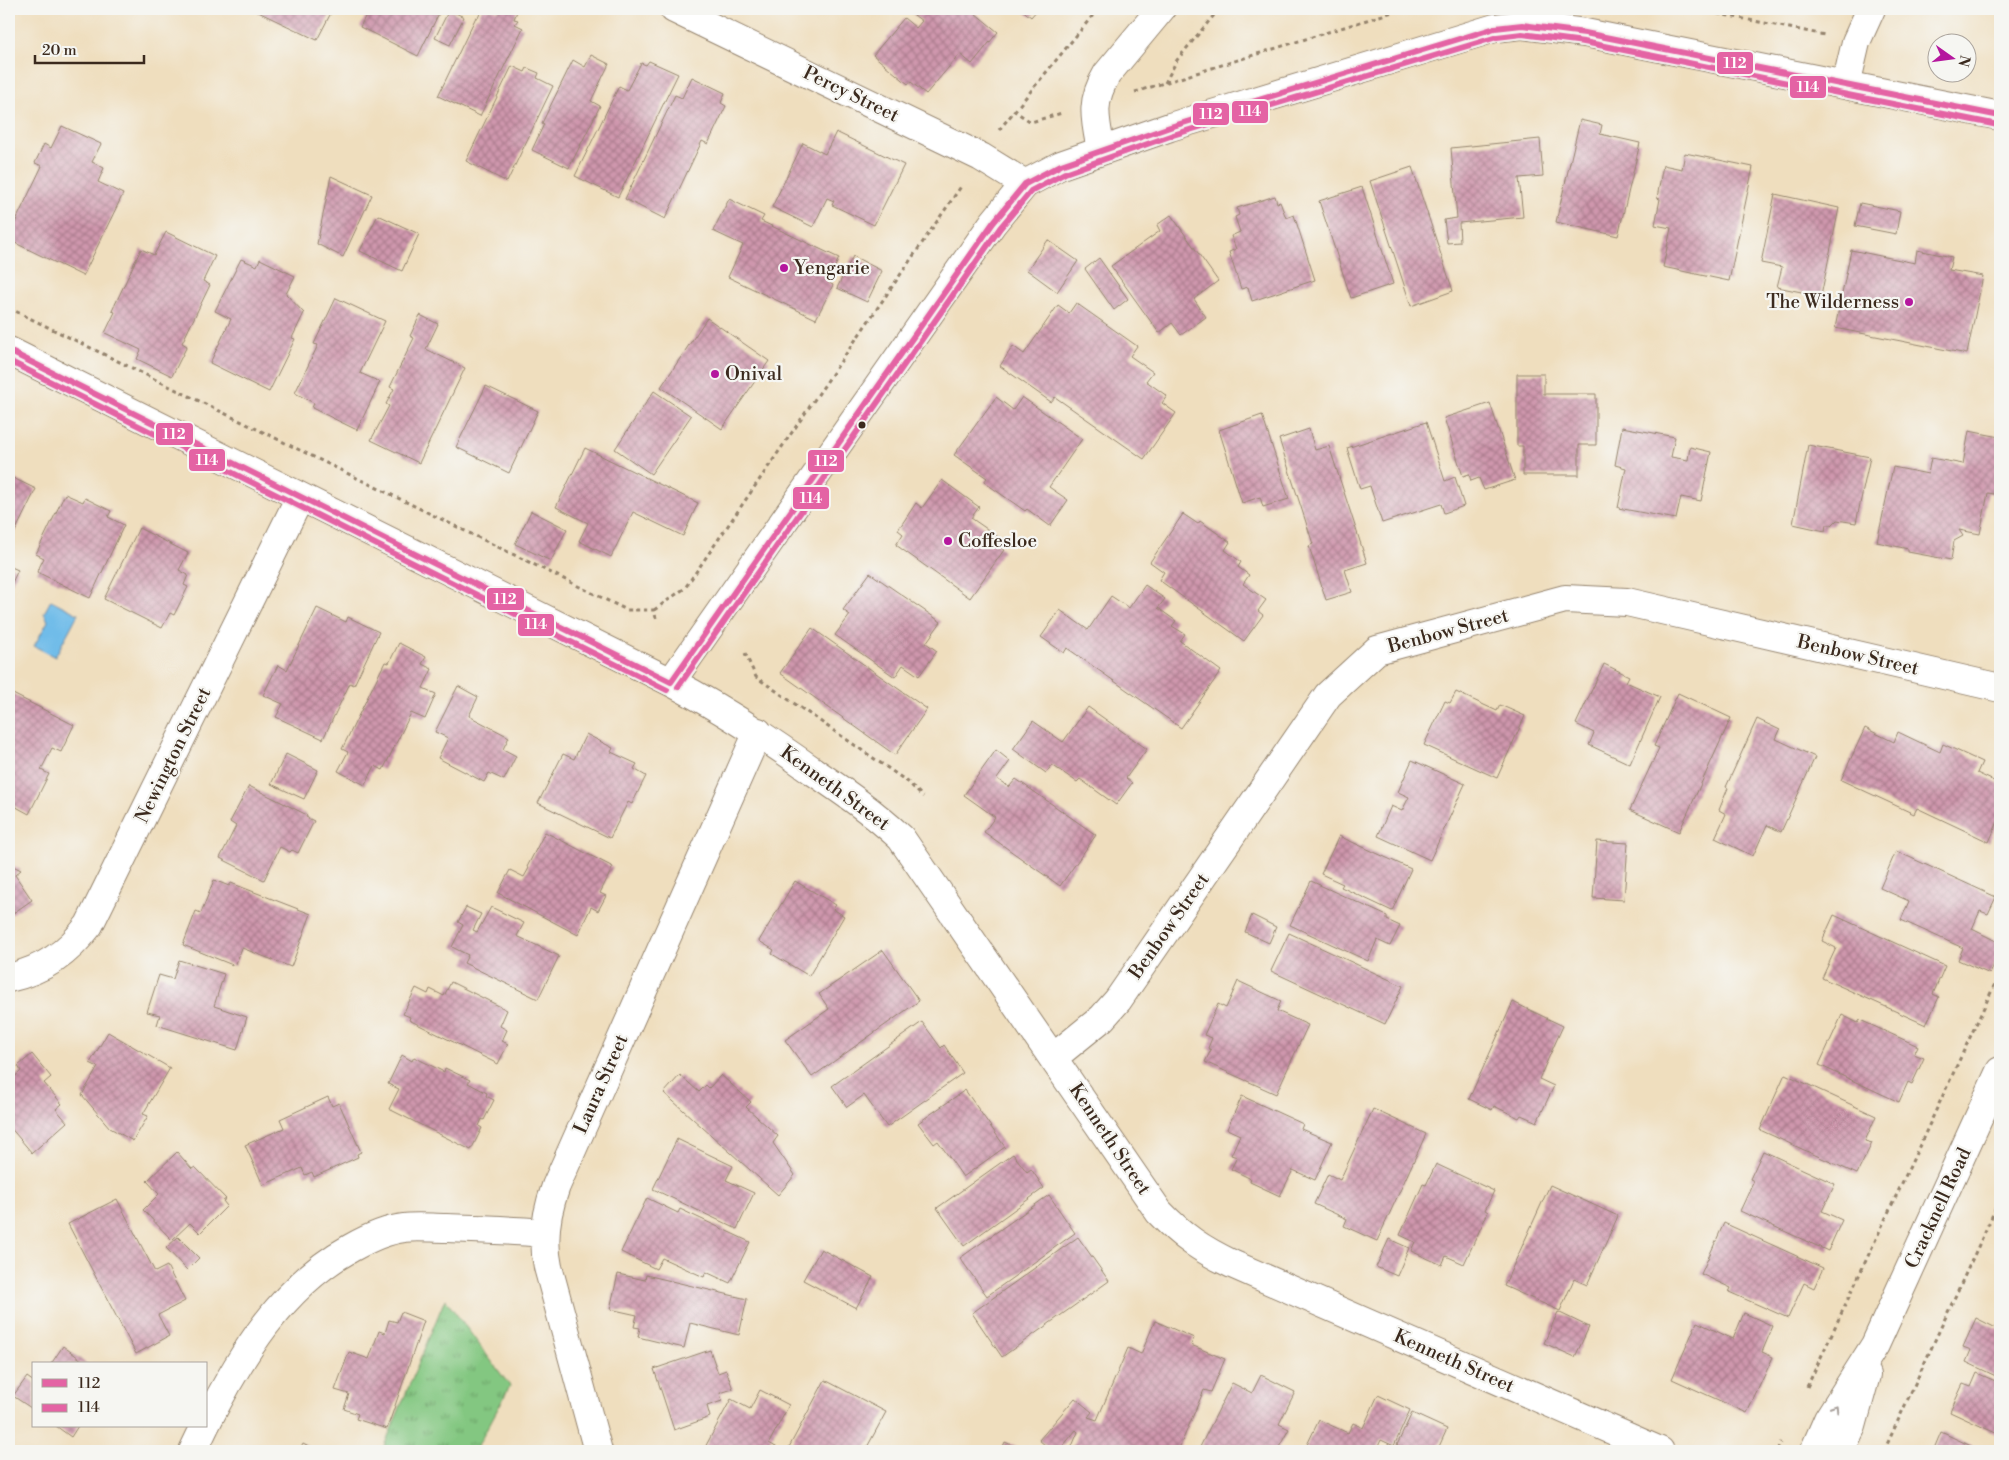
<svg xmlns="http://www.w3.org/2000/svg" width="2009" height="1460" font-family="'Libre Bodoni',serif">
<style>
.park{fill:url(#park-tufts);stroke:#5f7850}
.water{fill:#70bce9;stroke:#567384}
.building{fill:url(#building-cross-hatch)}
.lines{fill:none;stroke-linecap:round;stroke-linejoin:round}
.minor-casing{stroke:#95846e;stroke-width:30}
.tertiary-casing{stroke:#95846e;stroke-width:30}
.path{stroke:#95846e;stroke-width:3;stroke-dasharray:4 4;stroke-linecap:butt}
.minor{stroke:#fff;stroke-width:28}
.tertiary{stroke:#fff;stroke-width:28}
.bus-1-casing{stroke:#f6f6f2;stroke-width:10}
.bus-2-casing{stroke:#f6f6f2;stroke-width:10}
.bus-1{stroke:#e463a4;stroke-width:6}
.bus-2{stroke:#e463a4;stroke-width:6}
.oneway{stroke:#a79f9a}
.poi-dot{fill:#b5179e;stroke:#f6f6f2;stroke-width:2}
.bus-dot{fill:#3b2a1e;stroke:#f6f6f2;stroke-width:2}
.labels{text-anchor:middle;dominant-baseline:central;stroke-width:4.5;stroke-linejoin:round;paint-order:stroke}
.street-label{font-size:19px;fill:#3b2a1e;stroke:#f6f6f2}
.poi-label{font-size:19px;fill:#3b2a1e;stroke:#f6f6f2;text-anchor:start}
.line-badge{stroke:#f6f6f2;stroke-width:2}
.badge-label{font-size:14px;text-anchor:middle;font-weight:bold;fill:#fff}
</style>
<defs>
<pattern id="park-tufts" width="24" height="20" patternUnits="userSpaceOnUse" patternTransform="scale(1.25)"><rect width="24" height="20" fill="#83c781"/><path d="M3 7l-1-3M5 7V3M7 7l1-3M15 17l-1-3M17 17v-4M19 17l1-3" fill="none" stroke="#6ca269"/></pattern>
<pattern id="building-cross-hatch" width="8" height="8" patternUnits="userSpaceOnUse" patternTransform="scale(1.25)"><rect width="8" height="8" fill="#cf97ad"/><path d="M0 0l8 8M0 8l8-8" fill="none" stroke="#a97b8c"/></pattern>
</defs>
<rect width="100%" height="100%" fill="#f6f6f2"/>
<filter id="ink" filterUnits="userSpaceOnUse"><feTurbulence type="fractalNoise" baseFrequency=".02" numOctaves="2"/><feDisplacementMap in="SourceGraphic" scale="10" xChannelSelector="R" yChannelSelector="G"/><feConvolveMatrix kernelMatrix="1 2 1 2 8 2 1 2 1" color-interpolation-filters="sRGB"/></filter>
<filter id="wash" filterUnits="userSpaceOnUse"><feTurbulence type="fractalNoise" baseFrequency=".0096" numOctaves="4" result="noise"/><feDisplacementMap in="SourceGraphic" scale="20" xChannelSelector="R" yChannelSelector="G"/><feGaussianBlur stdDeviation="1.12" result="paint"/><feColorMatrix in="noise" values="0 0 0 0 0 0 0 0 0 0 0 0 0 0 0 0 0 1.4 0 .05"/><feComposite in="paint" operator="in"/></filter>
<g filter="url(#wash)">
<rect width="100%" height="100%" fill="#efdebe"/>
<!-- park -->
<path class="park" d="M445,1299l65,87 -35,65h-93z"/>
<!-- water -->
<path class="water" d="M51,600l27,14 -23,43 -21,-11 14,-25 -4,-8z"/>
<g id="blocks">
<!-- building -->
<path class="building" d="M252,9h81l-16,31z
M369,9h72l-23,47 -58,-29z
M482,9h12l4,2 1,-2h19l-4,10 4,1 -3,4 8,4 -43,88 -42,-20 38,-79 2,1z
M906,9h64l28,23 -26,32 -12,-10 -34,40 -15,-12 -3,2 -35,-29 31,-37 12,10 6,-7z
M1021,9h17l-7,8z
M449,10l15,7 -14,28 -15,-7z
M591,55l18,9 -18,37 9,5 -31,62 -37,-18 12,-26 -2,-1 31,-63 12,7z
M649,61l29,13 -60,123 -43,-21 44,-90 8,4 14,-27 5,2z
M512,66l13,6 2,-4 12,5 -2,5 16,8 -46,96 -41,-21z
M692,77l33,16 -4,10 5,3 -18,38 -6,-3 -37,78 -40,-20 50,-104 7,3z
M1580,120l22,5 -2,9 40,9 -22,93 -62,-14z
M62,126l39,18 -9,18 12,6 -6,14 25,12 -40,82 -74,-36v-5l33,-69 -7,-3 9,-19 7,4z
M836,132l68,33 -30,60 -42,-20 2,-4 -7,-3 -14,29 -41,-20 31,-64 22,11z
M1540,139l3,37 -24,2 4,39 -64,6 1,19 -13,1 -3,-23 13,-2 -6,-70z
M1685,153l68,14 -24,114 -66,-14 8,-39 -16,-3 5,-26 -3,-1 6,-33 19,4z
M1412,167l41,124 -42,15 -41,-125z
M331,176l41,19 -29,62 -26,-13z
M1362,187l31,97 -42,14 -32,-97z
M1775,194l64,14 -18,88 -44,-9 5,-20 -21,-4z
M1275,196l2,7 3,-1 6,16 8,-3 21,65 -63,21 -4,-14 -7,2 -12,-37 7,-3 -5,-13 9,-4 -5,-15 4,-2 -2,-7z
M729,199l35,17 -3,5 78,37 -11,24 5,3 -17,34 -88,-42 15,-32 -30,-14z
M1860,203l40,8 -4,23 -41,-8z
M378,215l41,19 -17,37 -42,-20z
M1171,215l47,66 -24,18 12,18 -25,18 -9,-12 -13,10 -48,-67 49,-35 -3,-6z
M166,232l49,24 -12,25 7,4 -28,58 5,3 -15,30 -35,-17 4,-9 -36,-17 10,-21 -3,-1 29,-62 13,6z
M1048,240l30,21 -21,31 -30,-22z
M1851,250l64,13 2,-13 35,7 -3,13 34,6 -16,78 -132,-26z
M853,256l29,15 -15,31 -30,-14z
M1099,258l29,41 -14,11 -29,-41z
M241,259l16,7 3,-7 35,17 -9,18 18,19 -12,25 3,1 -26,53 -59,-29 21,-44 -16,-8z
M336,298l49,23 -25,52 20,9 -23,48 -45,-22 2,-5 -19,-10 23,-48 -4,-1z
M1076,303l61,43 -7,10 23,16 -7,9 21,15 -5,7 14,10 -32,46 -89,-62 -4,5 -51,-36 13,-20 11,8 34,-49 11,8z
M420,315l18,9 -12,25 39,19 -46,95 -48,-23 18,-34 -3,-2 8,-15 -4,-2 24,-49 -4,-2z
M707,318l62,43 -47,68 -61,-42z
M1517,374h27v20h52v51h-17v30h-56v-29h-6z
M486,386l52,25 -29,62 -53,-26z
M654,391l37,25 -40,58 -36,-25z
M996,397l17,13 9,-13 60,42 -33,48 19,13 -18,26 -23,-17 -2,2 -41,-29 3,-4 -33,-23z
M1490,403l25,77 -31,10 -5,-12 -8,3 -2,-7 -6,2 -19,-58z
M1262,415l27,84 -26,8 -3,-10 -18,6 -23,-73z
M1426,422l19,59 10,-4 9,29 -20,7 -3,-9 -59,19 -12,-37 -10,3 -13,-41z
M1622,427l53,10 -4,20 17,3 2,-13 21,5 -10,49 -20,-4 -5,22 -58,-11 8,-40 -11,-3z
M1309,429l6,21 14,-4 38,117 -22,7 7,22 -26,8 -17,-54 4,-2 -34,-105z
M1969,431l31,6v58l-12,-2 -8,41 -21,-4 4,6 -9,5 -3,19 -43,-8v-3l-31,-7 16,-75 35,7 3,-16 32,6z
M1808,445l62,12 -14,66 -19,-3 -5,5h-6l-1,6 -32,-7z
M585,448l113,55 -15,33 -50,-24 -22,45 -32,-16 9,-18 -32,-16z
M9,476l27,13 -27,55z
M942,480l37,27 -8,11 29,20 -4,6 8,6 -34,48 -74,-53 7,-11 -5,-4 18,-27 6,5z
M65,494l18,8 2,-4 26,13 -3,6 16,8 -34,73 -53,-26 7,-14 -8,-4z
M531,511l36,18 -16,32 -36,-17z
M1183,514l15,10 2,-3 30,21 -5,8 16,12 -3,5 11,8 -6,9 23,16 -8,11 5,4 -19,26 -85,-61 5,-8 -14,-10z
M139,528l49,25 -9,17 9,5 -4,10 4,2 -14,28 -4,-2 -8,15 -58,-29z
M9,566l9,4 -9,19z
M870,573l71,49 -15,21 11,8 -18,25 -16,-11 -8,12 -60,-42 15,-20 -7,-5z
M1145,585l20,14 -7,9 18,13 -4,5 13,8 -5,7 41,30 -40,57 -114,-80 -3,5 -23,-16 19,-27 28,20 23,-34 18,12z
M317,608l29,14 2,-5 31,15 -25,53 -4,-2 -27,56 -47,-22 7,-13 -20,-9 15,-30 9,5z
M812,628l115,81 -32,46 -115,-82z
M399,643l27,14 -4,7 10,5 -9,19 13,6 -11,25 -14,-6 -28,57 -8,-4 -10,19 -27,-14 10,-19 -6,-3 43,-87 4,1z
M1604,664l25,12 -3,6 34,15 -30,67 -41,-19 5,-12 -18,-9z
M458,686l20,11 -9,19 40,21 -6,12 13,7 -12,24 -15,-7 -5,9 -46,-24 10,-20 -13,-6z
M9,692l65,33 -13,27 -9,-4 -11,22 8,4 -20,40 -20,-11 1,-15z
M1456,692l41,19 3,-6 25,11 -28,62 -73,-33 21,-44 5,2z
M1678,693l53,25 -52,114 -49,-22 29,-62 -5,-2z
M1088,707l59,42 -21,29 6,5 -16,22 -36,-26 -3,3 -25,-17 -6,8 -33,-24 20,-28 30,21z
M1757,719l23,11 -4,9 39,18 -34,75 -14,-7 -14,31 -38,-18 11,-24 -7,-4 9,-22 -2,-1z
M1865,728l29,14 4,-10 42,20 3,-8 39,18 -5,11 23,11v33l-11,25 -72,-34 -3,6 -73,-34z
M586,734l27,14 -2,4 26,12 -3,5 12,7 -14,28 -4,-2 -18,36 -72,-35 25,-49 11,5z
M996,750l14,11 -13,18 12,8 7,-8 80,56 -36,51 -76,-54 11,-15 -31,-22z
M286,754l32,16 -14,29 -33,-15z
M1412,760l53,24 -35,76 -52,-24 13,-30 11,5 7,-14 -11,-5z
M249,786l58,29 -1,2 8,4 -16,32 -6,-3 -2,2 -10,-5 -16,33 -44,-22 16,-32 -6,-4z
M545,832l68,35 -13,26 6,3 -8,15 -7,-4 -13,28 -80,-42 12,-23 14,7 5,-9 -2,-1z
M1339,836l72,33 -19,42 -51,-24 2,-3 -22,-10z
M1597,841l31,2 -4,57 -31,-2z
M1896,851l100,46 -8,17 -8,-3 -8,18 28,14v9l-10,22 -32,-14 5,-12 -62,-28 8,-19 -29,-13z
M9,864l12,6 -6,5 17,25 -23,16z
M214,880l15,6 2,-3 80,31 -20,53 -49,-19 -7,18 -52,-21 13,-34 5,2z
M795,881l41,24 -3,4 11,7 -35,60 -37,-22 2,-4 -15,-9z
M1311,881l76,35v4l13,6 -10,20 -13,-6 -9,21 -78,-36z
M466,907l15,7 -8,16 4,2 14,-25 33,16 -7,13 42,20 -21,43 -74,-36 4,-8 -16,-8 11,-22 -5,-3z
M1252,915l24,12 -7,16 -24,-11z
M1834,915l111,51 -12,28 6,3 -13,28 -104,-47 14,-30 -14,-7z
M1289,933l114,53 -18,38 -114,-53z
M883,950l36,51 -107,76 -27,-37 44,-31 -10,-15z
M179,960l45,14 -10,32 33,11 -10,33 -80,-25 3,-10 -13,-3 12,-37 14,4z
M1238,981l43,20 -4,10 31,14 -32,69 -71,-32 6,-12 -3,-2 4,-10 -8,-3 14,-31 8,4z
M451,982l56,28 -7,16 7,4 -5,11 6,3 -10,20 -89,-44 1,-3 -7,-3 13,-26 12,6 2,-5 14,7z
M1513,1002l50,24 -24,53 15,7 -17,36 -16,-7 -2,3 -25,-12 -2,4 -23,-11z
M1842,1015l16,8 2,-3 58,26 -4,8 10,4 -12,26 -4,-2 -9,20 -80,-37z
M922,1022l19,26 3,-3 19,28 -76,54 -23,-32 -17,12 -15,-21z
M108,1032l62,36 -27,46 5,2 -15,25 -23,-13 -28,-33 16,-28 -8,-4z
M32,1054l19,23 -7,6 18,21 -6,5 11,13 -35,31 -23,-27v-44l12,-11 -3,-5z
M402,1055l10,6 2,-4 30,15 1,-4 25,12 -2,3 19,10 -1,3 8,4 -10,20 -2,-1 -3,7 3,2 -11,22 -82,-41 10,-20 -11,-5z
M1785,1074l91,42 -11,25 7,2 -15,31 -97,-44z
M680,1075l19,17 7,-7 3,3 12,-13 30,27 -5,5 32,29 -5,7 22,32 -17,20 -114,-102z
M965,1090l40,57 -42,30 -25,-36 -4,3 -16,-21z
M1242,1096l61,28 -2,5 31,13 -17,38 -22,-10 -13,26 -30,-14 1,-3 -20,-10 6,-12 -6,-2 9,-20 -13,-6z
M328,1097l4,9 7,-3 22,49 -4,2 1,3 -44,20 -2,-5 -7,3 -3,-7 -39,17 -18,-40 39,-17 -4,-9z
M1373,1109l53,25 -49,107 -33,-15 3,-7 -33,-15 14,-30 12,6z
M677,1139l56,27 -7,14 28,13 -17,36 -84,-40z
M1763,1151l72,33 -13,27 20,9 -14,31 -88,-40 14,-30 -4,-2z
M177,1152l15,17 3,-2 31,32 -3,2 4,5 -27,27 -10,-10 -18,17 -29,-30 16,-16 -12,-13z
M1013,1154l14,18 4,-3 13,19 -80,58 -27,-38z
M1436,1164l58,27 -9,19 3,2 -24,52 -18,-8 -4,9 -31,-14 4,-9 -15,-7 23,-51 3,1z
M1550,1185l68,31 -31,69 -13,-6 -14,32 -56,-25z
M1049,1195l26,38 -88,63 -27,-38z
M647,1198l31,15 2,-4 70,33 -20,41 -24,-11 -2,5 -42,-19 -6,11 -35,-17z
M117,1199l38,73 12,-6 18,35 -27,14 11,21 -33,18 -68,-130z
M1724,1223l99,45 -9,20 -10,-5 -16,35 -59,-26 2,-4 -30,-14z
M178,1237l21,21 -12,12 -21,-22z
M1078,1237l31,44 -107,76 -30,-44z
M1389,1239l20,9 -12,28 -21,-9z
M821,1249l52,28 -17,31 -53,-28z
M618,1274l27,6 1,-5 101,24 -8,36 -49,-12 -6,25 -46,-11 2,-9 -6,-1 3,-12 -27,-6z
M401,1312l23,9 -37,108 -31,-10 2,-5 -14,-5 5,-15 -14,-4 14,-38 20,7 10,-28 6,2 4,-13 8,2z
M1558,1312l31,15 -14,30 -31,-14z
M1744,1313l29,13 -11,26 11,5 -26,56 -75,-34 25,-57 36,17z
M1976,1318l24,12v48l-34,-16 5,-12 -8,-3z
M1155,1321l39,17 -3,7 34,14 -14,33 -7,-2 -26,61h-108l8,-19 -2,-2 -17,21h-7l-13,-11 36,-42 17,14 -4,5 9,3 31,-72 13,6z
M63,1346l24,18h-36z
M710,1350l8,23 8,-3 7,19 -13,4 2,8 -15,5 3,11 -36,13 -20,-61z
M1977,1373l23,10v52l-50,-23 13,-28 8,3z
M1261,1375l34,17 -16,32 10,5 -12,22h-79l34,-68 20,10z
M27,1377l7,5v28l-21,-14z
M825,1380l61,32 -21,39h-78z
M760,1390l29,15 -20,38 14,8h-80l28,-52 19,10z
M1378,1395l32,15 -16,36 -13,-6 -5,11h-72l15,-31 29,13 5,-10 10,5z
M1412,1413l35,16 -10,22h-36l2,-3 -6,-3z
M56,1426h22l-7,11z
M1941,1432l41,19h-56l1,-3 6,3z
M1005,1442l20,9h-24z
M303,1444l14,7h-18z"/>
</g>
</g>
<g filter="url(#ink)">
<use href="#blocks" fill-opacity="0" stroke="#95846e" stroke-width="1"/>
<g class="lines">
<defs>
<path id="minor" d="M674,9l307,148 44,27
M1846,85l10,-43 15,-33
M1101,150c-6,-31 -11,-48 6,-76l54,-65
M9,351l662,331c50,26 96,56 142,89 31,21 60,41 88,67l258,374c24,25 42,37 73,52l428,187
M671,682l322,-459 32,-39 36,-19 109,-38 325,-99 27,-3 63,8 415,83
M9,978c36,-9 58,-24 80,-53l211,-428
M1054,1057l48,-39 16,-18 210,-305 49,-45 188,-51 62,3 373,86
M206,1424c34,-68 76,-138 145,-176 16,-9 34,-18 53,-20 13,-2 28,0 42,0 33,1 65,2 98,5
M193,1451l12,-25
M598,1451l-50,-184c-6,-28 -2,-54 8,-81l202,-454"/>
<path id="tertiary" d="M1814,1451l14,-32 47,-74 125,-274
M1840,1451l12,-25 14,-51"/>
</defs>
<!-- minor casing -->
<use href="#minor" class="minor-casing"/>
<!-- tertiary casing -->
<use href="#tertiary" class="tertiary-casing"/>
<!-- path -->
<path class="path" d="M1694,9l131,26
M1165,83l12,-23 42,-51
M1135,92l267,-83
M1013,110l18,12 31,-9
M999,130l99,-121
M9,308l618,302h27l2,8
M654,610l31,-22 277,-403
M745,653l11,24 152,105 15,15
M1807,1387l193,-414
M1777,1451l4,-8
M1884,1451l116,-252"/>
<!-- minor -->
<use href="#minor" class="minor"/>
<!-- tertiary -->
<use href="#tertiary" class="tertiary"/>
<defs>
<path id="bus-1" d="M9,351l662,331
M671,682l322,-459 32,-39 36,-19 109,-38 325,-99 27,-3 63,8 415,83"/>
<path id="bus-2" d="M9,361l658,329
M678,687l322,-459 31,-37 34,-18 108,-38 324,-98 25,-3 62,8 414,83"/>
</defs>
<!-- bus-1 casing -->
<use href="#bus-1" class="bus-1-casing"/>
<!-- bus-2 casing -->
<use href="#bus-2" class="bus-2-casing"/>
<!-- bus-1 -->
<use href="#bus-1" class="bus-1"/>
<!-- bus-2 -->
<use href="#bus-2" class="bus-2"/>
</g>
<!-- one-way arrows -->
<defs><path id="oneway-chevron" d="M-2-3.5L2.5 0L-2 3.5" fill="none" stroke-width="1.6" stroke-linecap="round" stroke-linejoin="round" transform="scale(1.25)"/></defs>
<use class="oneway" href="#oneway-chevron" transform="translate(1835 1408) rotate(-58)"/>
</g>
<!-- markers -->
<g class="poi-dot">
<circle cx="784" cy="268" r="5"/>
<circle cx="1909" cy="302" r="5"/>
<circle cx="715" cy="374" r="5"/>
<circle cx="948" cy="541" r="5"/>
</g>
<circle class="bus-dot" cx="862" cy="425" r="4.5"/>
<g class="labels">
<!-- street labels -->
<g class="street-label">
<text transform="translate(851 94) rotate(26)">Percy Street</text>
<text transform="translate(1448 631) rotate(-15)">Benbow Street</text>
<text transform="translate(1858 655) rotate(13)">Benbow Street</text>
<text transform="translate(173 755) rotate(-64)">Newington Street</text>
<text transform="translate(835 788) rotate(36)">Kenneth Street</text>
<text transform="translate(1169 926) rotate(-55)">Benbow Street</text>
<text transform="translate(601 1084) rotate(-66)">Laura Street</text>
<text transform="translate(1110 1139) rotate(56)">Kenneth Street</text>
<text transform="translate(1938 1208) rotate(-65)">Cracknell Road</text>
<text transform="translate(1454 1361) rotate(24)">Kenneth Street</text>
</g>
<!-- poi labels -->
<g class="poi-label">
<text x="794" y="268">Yengarie</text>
<text x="1899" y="302" text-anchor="end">The Wilderness</text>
<text x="725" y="374">Onival</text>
<text x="958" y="541">Coffesloe</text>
</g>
</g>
<g class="line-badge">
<rect x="1716" y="51" width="38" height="24" rx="5" fill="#e463a4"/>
<rect x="1789" y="75" width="38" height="24" rx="5" fill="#e463a4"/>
<rect x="1231" y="100" width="38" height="24" rx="5" fill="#e463a4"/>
<rect x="1192" y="102" width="38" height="24" rx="5" fill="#e463a4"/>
<rect x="155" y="422" width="39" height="24" rx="5" fill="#e463a4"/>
<rect x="188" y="448" width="38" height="24" rx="5" fill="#e463a4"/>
<rect x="807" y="449" width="38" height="24" rx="5" fill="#e463a4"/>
<rect x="792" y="486" width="38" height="24" rx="5" fill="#e463a4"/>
<rect x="486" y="587" width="39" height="24" rx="5" fill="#e463a4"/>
<rect x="517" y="613" width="38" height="24" rx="5" fill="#e463a4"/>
</g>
<g class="badge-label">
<text x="1735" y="68">112</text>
<text x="1808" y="92">114</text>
<text x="1250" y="116">114</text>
<text x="1211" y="119">112</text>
<text x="174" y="439">112</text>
<text x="207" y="465">114</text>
<text x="826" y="466">112</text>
<text x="811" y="503">114</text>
<text x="505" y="604">112</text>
<text x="536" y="629">114</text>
</g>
<!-- margin -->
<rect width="2009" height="1460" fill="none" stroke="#f6f6f2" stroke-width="30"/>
<!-- legend -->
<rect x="32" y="1362" width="175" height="65" fill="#f6f6f2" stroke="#aba49d"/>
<rect x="42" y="1379" width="25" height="8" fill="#e463a4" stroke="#aba49d"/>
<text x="78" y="1388" font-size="15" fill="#3b2a1e">112</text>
<rect x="42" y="1404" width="25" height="8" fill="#e463a4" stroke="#aba49d"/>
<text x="78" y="1412" font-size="15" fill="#3b2a1e">114</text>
<!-- north arrow -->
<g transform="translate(1952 58) rotate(104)"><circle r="24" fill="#f6f6f2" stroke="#aba49d"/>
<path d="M0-4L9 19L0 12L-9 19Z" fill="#b5179e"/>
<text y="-8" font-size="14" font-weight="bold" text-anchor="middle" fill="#3b2a1e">N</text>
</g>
<!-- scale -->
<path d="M35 55v8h109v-8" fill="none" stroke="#3b2a1e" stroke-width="2.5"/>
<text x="42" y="55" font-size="15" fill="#3b2a1e" stroke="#f6f6f2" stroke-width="4" paint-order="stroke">20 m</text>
</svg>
